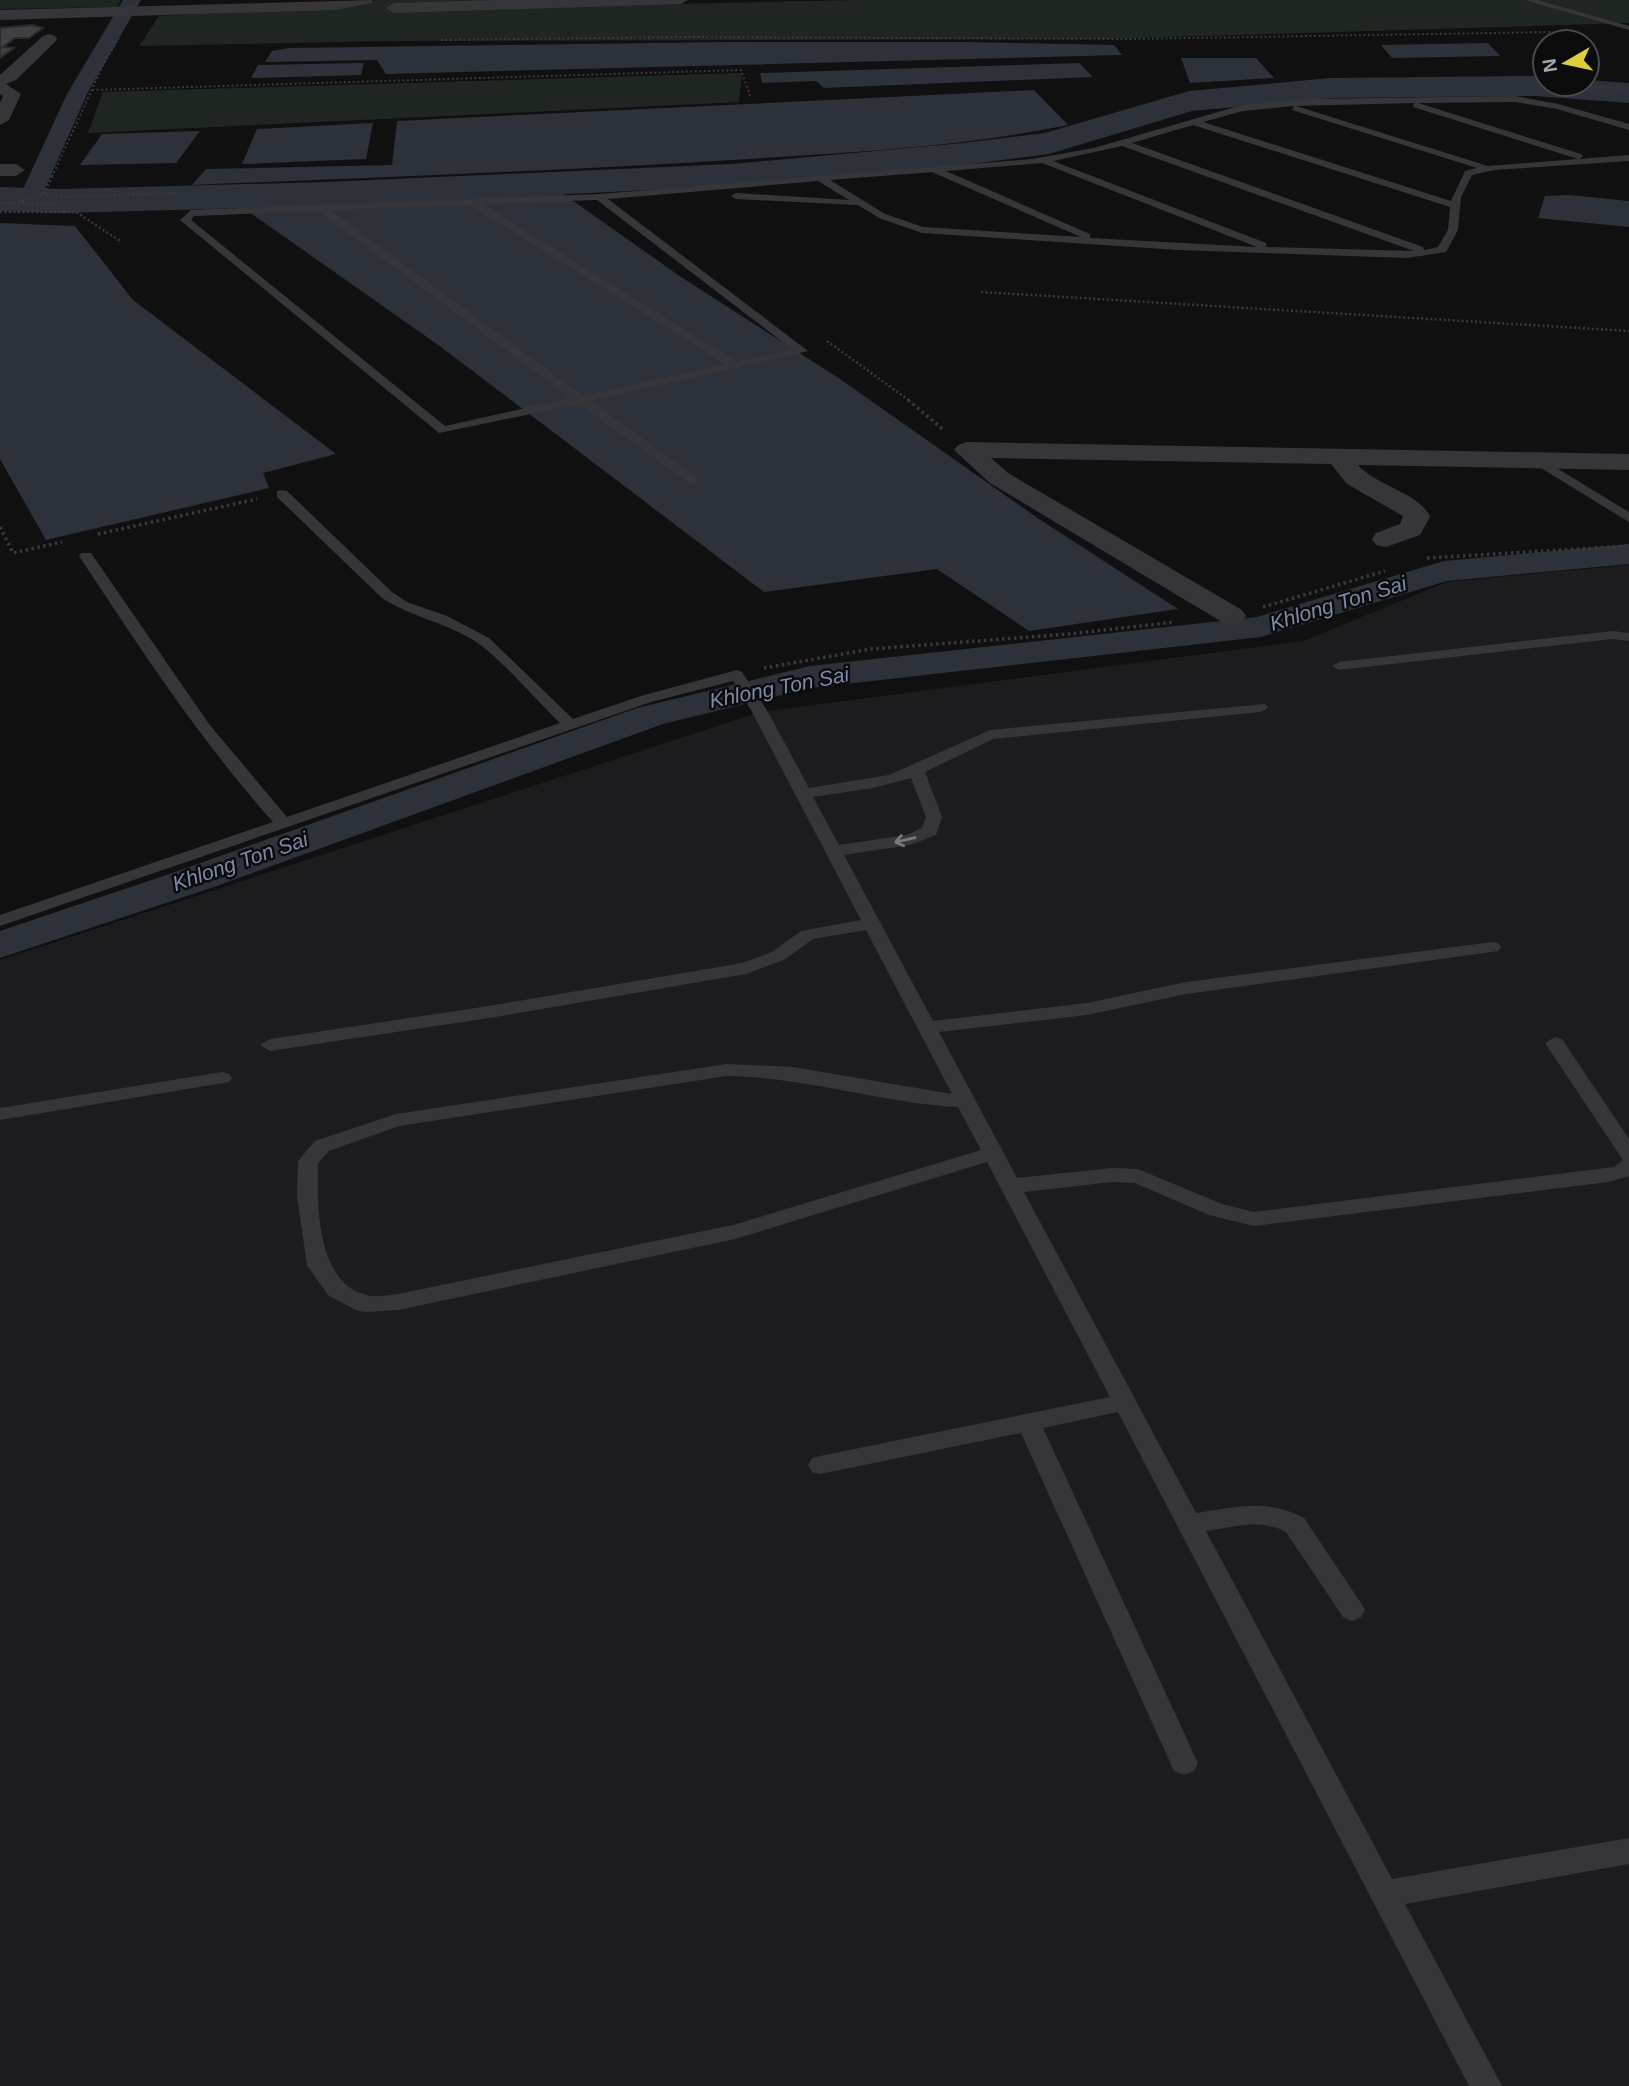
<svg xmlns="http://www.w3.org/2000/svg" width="1629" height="2086" font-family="Helvetica,sans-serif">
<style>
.built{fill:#1c1c1e}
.green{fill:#1f2521}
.water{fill:#2d313a}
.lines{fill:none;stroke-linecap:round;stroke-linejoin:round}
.canal{fill:#2d313a;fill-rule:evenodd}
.river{fill:#2d313a;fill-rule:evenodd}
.building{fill:#3f3f44;stroke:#2b2a2d;stroke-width:2}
.path-far2{stroke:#39393e;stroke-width:2;stroke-dasharray:2 2.5;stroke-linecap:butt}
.path-far1{stroke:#39393e;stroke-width:2.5;stroke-dasharray:2 2.5;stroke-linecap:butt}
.path{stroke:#39393e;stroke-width:3.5;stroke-dasharray:2.5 3.5;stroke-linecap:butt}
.lane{fill:#36363a;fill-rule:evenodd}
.street{fill:#36363a;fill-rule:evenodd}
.oneway{stroke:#777781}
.labels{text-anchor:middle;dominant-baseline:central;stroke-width:5;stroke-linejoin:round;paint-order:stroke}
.water-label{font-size:21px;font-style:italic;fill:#7c89a9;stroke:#0b0b0c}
</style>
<rect width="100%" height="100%" fill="#101011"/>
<!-- built -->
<path class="built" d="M1629,565v1521h-1629v-1126l760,-248 543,-71 144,-59z"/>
<!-- green -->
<path class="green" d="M0,0h121l-4,7 -117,2z
M378,0h128l35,7 316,-7h772v23l-523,16 -717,2 -250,5 20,-30 177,-8z
M742,73l-3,29 -651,31 15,-41z"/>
<!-- water -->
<path class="water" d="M727,42h235l152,3 8,10 -736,19 -9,-14 -112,2 7,-11 17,-3z
M1488,43l12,13 -108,2 -11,-13z
M1181,58h75l18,20 -84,5z
M364,63l-3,12 -110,3 7,-13z
M1079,63l14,14 -269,11 -8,-7 -54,2 -2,-10z
M1034,90l34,35c-105,22 -213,27 -320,34 -185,12 -371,18 -556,26l14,-16 186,-4 5,-44z
M373,123l-7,36 -124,5 15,-35z
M200,131l-24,32 -96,2 22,-31z
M562,193l119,84 159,102 199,140 139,90 -149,22 -92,-62 -173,23 -323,-245 -189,-133 12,-6z
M1569,195l60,6v26l-91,-9 7,-22z
M0,223l75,3 58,74 203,154 -73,19 6,15 -223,52 -46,-81z"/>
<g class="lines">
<!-- canal -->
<path class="canal" d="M123,0h18l-54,94 -47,106 -3,5h-16l-3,-5 49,-106z
M1629,544v20l-182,17 -186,56 -451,51 -147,36 -452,164 -211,70v-27l181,-61 456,-162 173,-42 447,-49 187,-56z"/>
<!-- river -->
<path class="river" d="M1536,76l9,1v7h42v-4l42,3v20l-93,-7 -205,2 -139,13 -143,43 -86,11 -232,21 -405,20 -263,7 -63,-2v-24l63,2 263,-7 405,-18 232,-21 82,-10 144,-42 142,-13z"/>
</g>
<!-- building -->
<path class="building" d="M32,25l11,3 -14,10h-14l-12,9 11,1 -14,10v-30z"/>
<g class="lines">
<!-- path-far2 -->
<path class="path-far2" d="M441,40l240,-3 449,2 421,-7
M1581,85l48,4
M92,90l649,-20 10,28
M52,177l52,-114 15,-25"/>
<!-- path-far1 -->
<path class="path-far1" d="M52,176l-8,18 22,3 111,-4
M22,201l22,-7
M0,203l60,1
M0,212h76l44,29
M981,292l648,39
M827,341l83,60"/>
<!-- path -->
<path class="path" d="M908,400l37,31
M0,527l13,26 49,-11
M98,534l159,-35
M1427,558l202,-12
M1263,607l122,-36
M764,668l107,-19 198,-15 106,-12"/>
<!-- lane -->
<path class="lane" d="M1525,0h12l92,26v4z
M1515,96l43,8 71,20v6l-72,-21 -42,-7 -97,1 163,51 2,2 -4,3 50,-4v6l-134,9 -23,5 -11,22 -3,33 -12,22 -39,6 -228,-8 -257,-17 -43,-15 -21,-13 -122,-6 -5,-3 5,-3 113,7 -31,-19 -210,18 200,152 -217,50 106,77v6l-5,1 -113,-81 -140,29 -259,-213 11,-10 408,-16 433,-35 62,-11 148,-43 64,-6zM1414,103l-1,4 165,52 -90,7 -192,-60zM1294,106l-2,4 185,58 -12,3 -14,30 -248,-79 40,-11zM1193,125l257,82 -2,23 -10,17 -14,3 -1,-3 -291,-104zM1122,146l292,105 -148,-4v-4l-213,-82zM1042,163l215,84 -167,-9v-4l-144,-63zM933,172l1,1 147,64 -158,-10 -38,-13 -55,-34zM597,200l196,150 -56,12 -255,-158zM470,205l255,159 -142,32 -253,-186zM318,211l253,187 -126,28 -254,-206 3,-4z
M1540,458l89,54v10l-93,-57v-6z
M282,490l5,1 105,101 15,10 40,14 42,22 84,81 68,-23 96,-26 5,2 26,40 41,76 80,-13 101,-45 275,-26 3,3 -3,3 -5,2 -267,27 -68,33 17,45 -6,18 -26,10 -66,10 89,166 154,-18 99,-21 306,-40 6,1 3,4 -3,4 -6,1 -306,42 -99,21 -148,17 78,146 95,-10 26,1 84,35 32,8 360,-45 9,-7 -78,-117 10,-6 7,2 67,100v37l-21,6 -354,44 -45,-11 -74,-32 -23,-1 -88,10 172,321c42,-6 69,-15 108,5l57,85 4,7 -4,7 -9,4 -9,-4 -57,-85c-26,-14 -52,-5 -80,-1l186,348 237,-41v26l-224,40 97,182h-33l-351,-674 -75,16 155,335 -4,8 -10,4 -10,-4 -153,-338 -201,41 -8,-2 -4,-7 4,-7 8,-2 290,-59 -123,-235 -252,77 -337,71 -34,2 -8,-2 -28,-15 -21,-30 -10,-69 1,-35 17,-20 81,-27 331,-50 66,3 159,27 -86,-164 -53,9 -29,21 -38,14 -257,44 -219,33 -10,-6 10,-6 219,-33 253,-43 30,-11 29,-21 60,-11 -109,-208 -19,-31 -82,21 -651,224v-11l273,-93c-74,-83 -133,-174 -194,-266l2,-3h10l118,171 78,93 273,-94c-25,-24 -54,-59 -81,-79 -29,-21 -67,-26 -97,-46l-105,-101v-6zM911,778l15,39 -4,11 -16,7 -67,10 -26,-48 60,-9zM727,1076c79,1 153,27 231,31l23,43 -248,75 -335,69c-10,1 -23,4 -32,1 -50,-13 -49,-91 -48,-132l11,-12 70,-25z
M1613,631l16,2v8l-16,-2 -274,31 -7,-4 7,-4z
M222,1072l7,2 3,4 -3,4 -229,38v-12z"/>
<!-- street -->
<path class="street" d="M373,0l-2,3 -36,7 -335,10v-10z
M498,0h190l-7,4 -287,9 -8,-5 8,-5z
M49,34l6,2 2,3 -2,3 -39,38 -10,4 15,10 -12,26 -9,5v-22l3,-7 -3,-2v-19l43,-39z
M0,164h16l9,6 -9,6h-16z
M967,442l662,12v16l-271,-5c18,21 62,28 72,52l-10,18 -34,12 -10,-2 -4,-6 4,-6 24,-9 3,-8 -56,-32 -16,-20 -340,-6 17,15 234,137 4,6 -4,6 -10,3 -10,-3 -232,-139 -36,-33 4,-5z"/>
</g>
<!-- one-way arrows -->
<defs><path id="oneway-shaft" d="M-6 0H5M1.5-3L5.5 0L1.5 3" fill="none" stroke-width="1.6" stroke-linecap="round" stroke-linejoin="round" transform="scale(1.75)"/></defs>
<use class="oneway" href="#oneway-shaft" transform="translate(905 840) rotate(167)"/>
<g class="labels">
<!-- water labels -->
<g class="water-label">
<text transform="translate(1338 603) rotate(-17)">Khlong Ton Sai</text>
<text transform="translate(779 687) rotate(-11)">Khlong Ton Sai</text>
<text transform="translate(240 861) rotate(-19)">Khlong Ton Sai</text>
</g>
</g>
<!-- north arrow -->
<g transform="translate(1566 63) rotate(261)"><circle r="33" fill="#0b0b0c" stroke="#47484e" stroke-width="2"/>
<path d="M0-5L12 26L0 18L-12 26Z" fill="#decf3a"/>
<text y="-10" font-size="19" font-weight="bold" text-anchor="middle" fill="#a2a3b0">N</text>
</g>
</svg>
